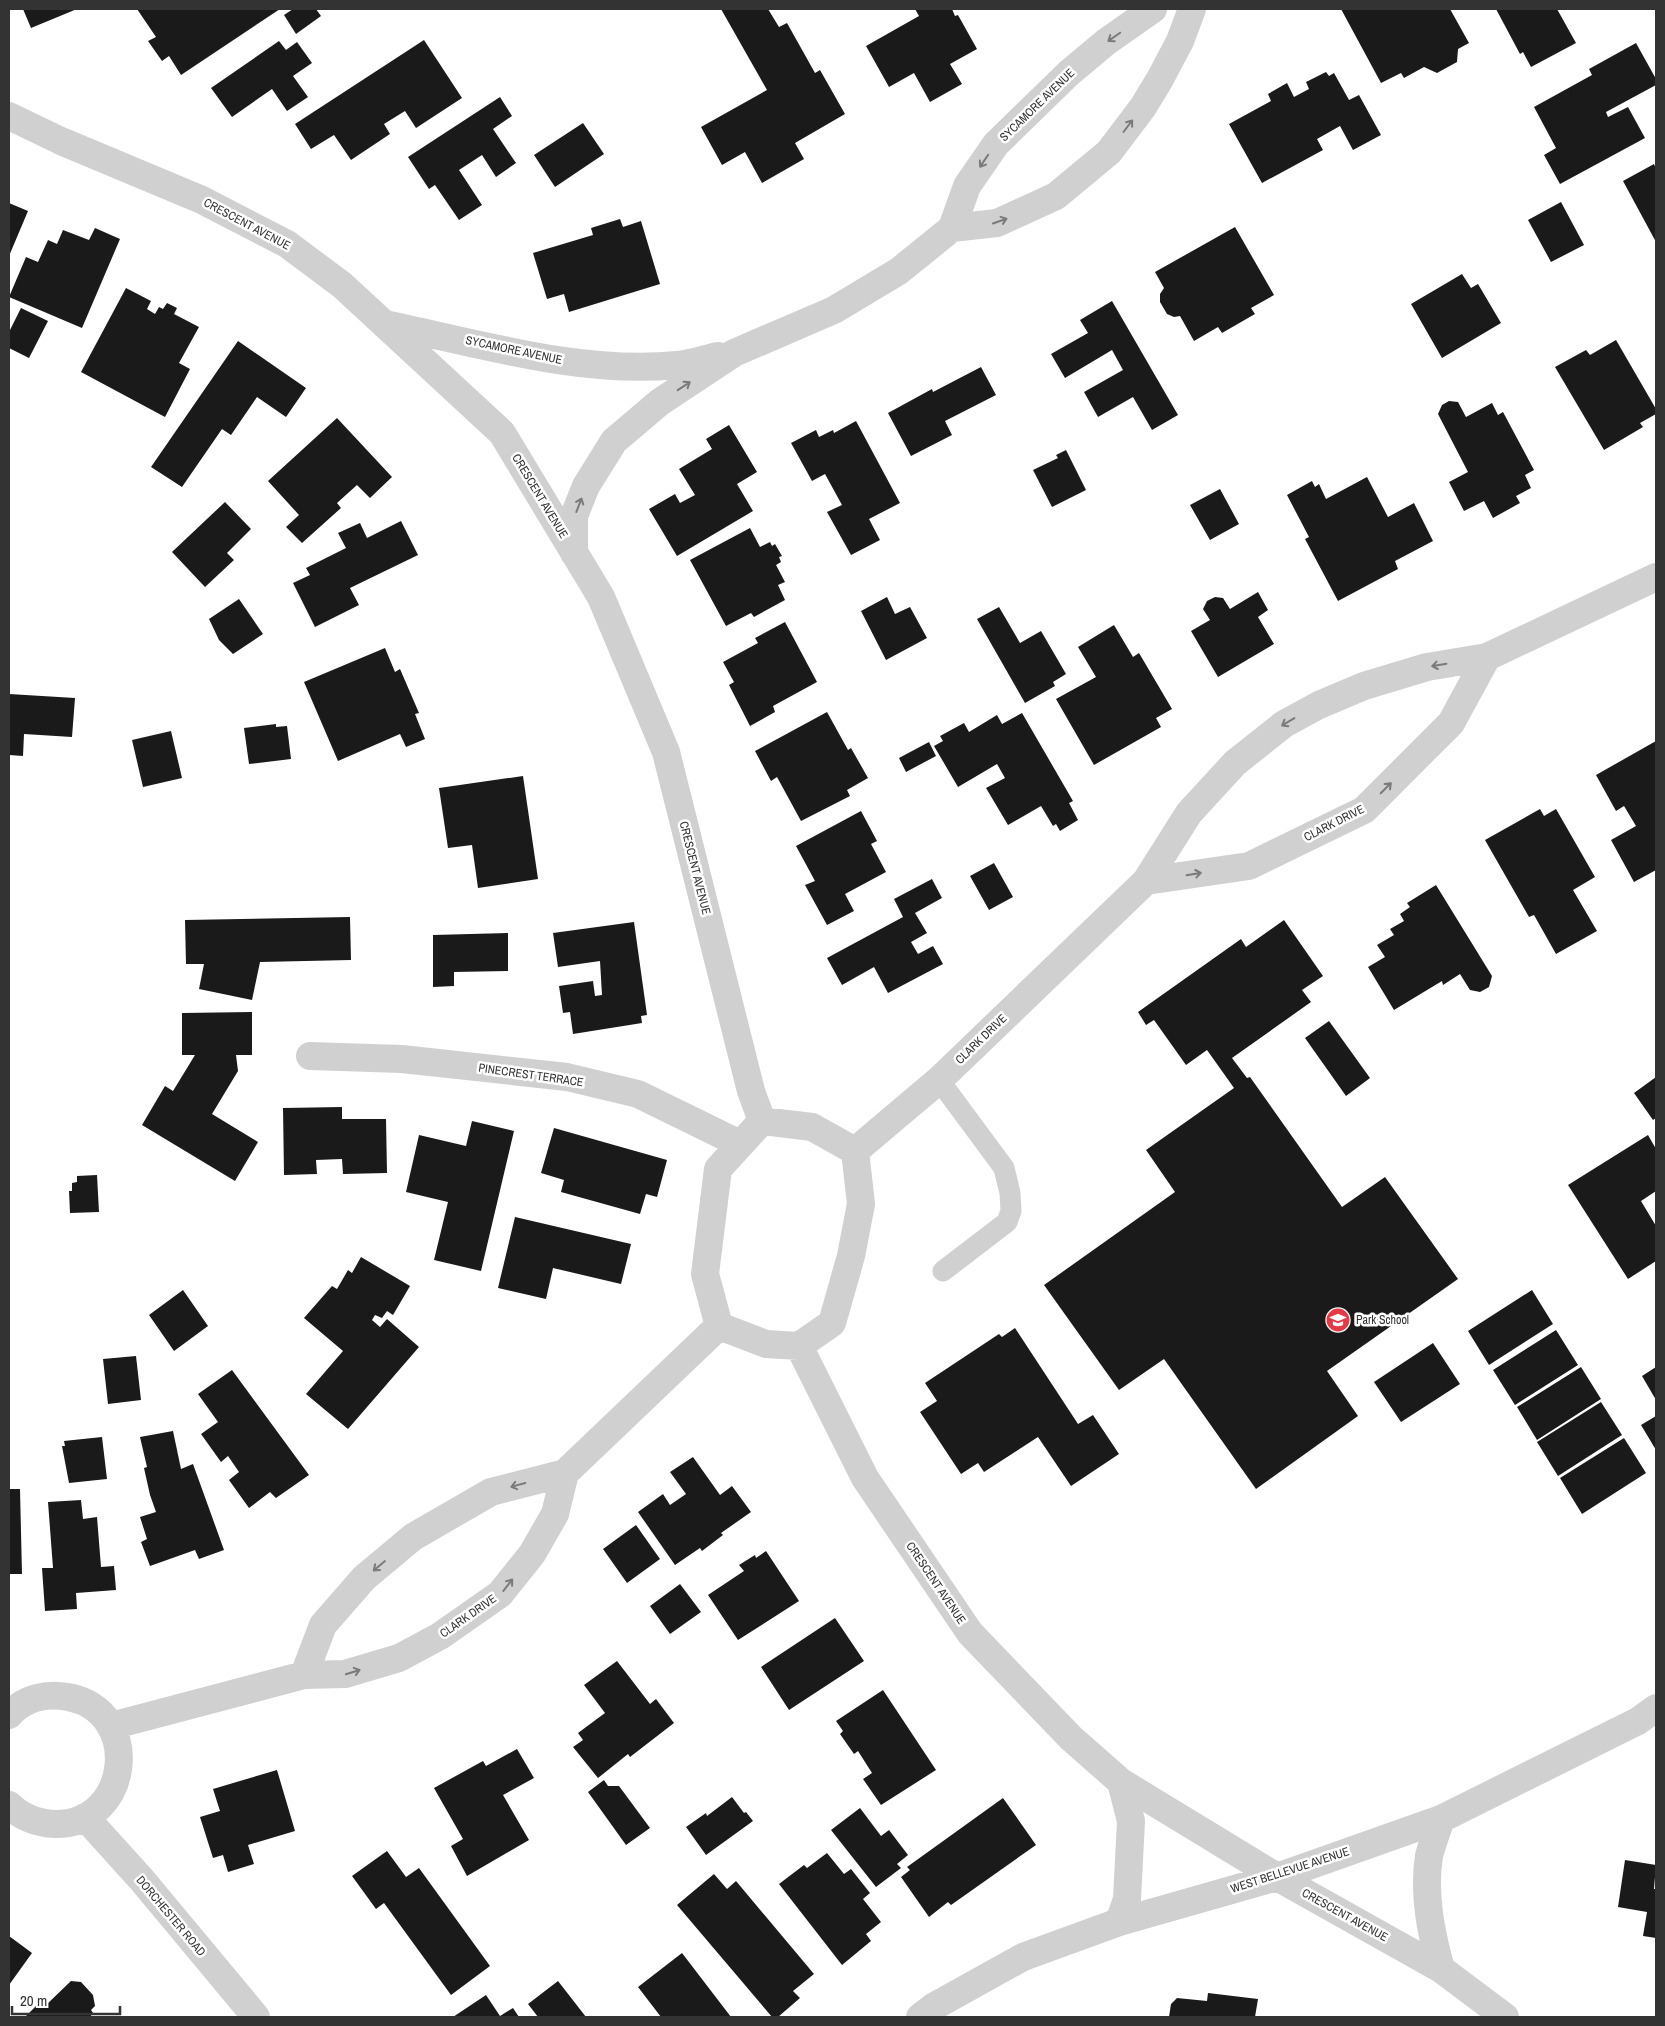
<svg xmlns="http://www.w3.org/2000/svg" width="1665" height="2026" font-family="'Archivo Narrow',sans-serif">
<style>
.building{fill:#1a1a1a}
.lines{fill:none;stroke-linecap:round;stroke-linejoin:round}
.lane{stroke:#d0d0d0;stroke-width:21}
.street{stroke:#d0d0d0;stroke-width:28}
.oneway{stroke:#7a7a7a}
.labels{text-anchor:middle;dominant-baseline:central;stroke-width:5;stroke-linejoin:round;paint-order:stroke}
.street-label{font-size:12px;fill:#333;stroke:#fff}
.poi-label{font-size:12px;fill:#333;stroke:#fff;text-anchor:start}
</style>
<rect width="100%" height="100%" fill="#fff"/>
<!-- building -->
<path class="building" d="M23,9h54l-46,19z
M137,9h143l-99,66 -12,-19 -7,5 -14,-20 8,-4z
M293,9h23l5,7 -25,18 -12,-19z
M721,9h47l11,18 8,-4 28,50 5,-3 25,44 -50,29 9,16 -42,24 -17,-31 -23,13 -21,-38 66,-37z
M915,9h37l3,7 3,-1 19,34 -27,15 12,20 -32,18 -16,-29 -25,14 -23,-41 53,-30z
M1341,9h109l19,34 -11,6 -1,13 -20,11 -13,-6 -20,11 -3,-5 -20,10z
M1496,9h61l19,34 -45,24 -8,-15 -3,2z
M424,40l38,58 -46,30 -11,-17 -21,13 6,10 -39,26 -17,-25 -23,14 -16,-25z
M279,41l7,9 11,-8 15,21 -19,13 15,21 -21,14 -15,-22 -40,28 -21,-29z
M1636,43l20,36v6l-50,27 2,5 20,-10 17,31 -85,46 -16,-29 12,-7 -22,-41 58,-32 -3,-6z
M1326,72l3,4 5,-3 15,27 10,-5 22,40 -28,15 -13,-24 -23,13 6,11 -61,33 -33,-59 42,-23 -3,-7 19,-11 7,14 15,-8 -3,-7z
M500,97l12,19 -19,13 23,34 -20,14 -14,-22 -23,15 23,35 -23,15 -24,-35 -6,4 -21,-32z
M583,123l21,31 -49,33 -21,-32z
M1654,164l2,5v73l-33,-61z
M1561,202l23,43 -33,17 -23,-42z
M9,203l19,8 -19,45z
M620,219l3,8 18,-6 19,63 -91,28 -5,-18 -17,5 -14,-46 60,-18 -2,-7z
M1235,227l39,68 -23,13 4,6 -33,19 -4,-6 -24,14 -14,-25 -6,1 -7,-3 -7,-12v-8l4,-6 -9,-16z
M95,228l25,11 -38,89 -73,-31 17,-40 12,5 10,-22 9,4 6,-14 26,10z
M1462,274l9,14 7,-4 23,39 -59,35 -31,-54z
M126,288l25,13 -4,8 8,5 4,-7 4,2 4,-6 10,5 -3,6 25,13 -20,36 11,6 -25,48 -84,-45z
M1112,301l66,114 -26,15 -19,-33 -35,20 -14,-25 39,-22 -11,-20 -47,28 -14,-24 37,-21 -8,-13z
M21,308l27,13 -19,37 -20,-10v-16z
M1616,340l40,69v5l-16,9 3,4 -39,23 -49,-83 31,-17 4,5z
M238,341l68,47 -20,29 -29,-20 -26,38 -9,-6 -40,58 -31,-20z
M981,367l15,28 -51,26 7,14 -41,21 -23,-43 44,-24 1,3z
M1449,401l9,1 8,15 26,-14 6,12 5,-3 31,58 -9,5 6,13 -15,8 4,7 -27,15 -9,-17 -20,10 -15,-29 19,-10 -30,-58 4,-9z
M337,418l55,59 -22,21 -13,-13 -20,18 4,5 -39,35 -16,-16 13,-12 -31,-34z
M856,421l44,82 -31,16 11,21 -29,15 -24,-43 15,-7 -17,-31 -13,7 -21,-38 25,-13 3,7 14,-7 1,3z
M729,425l28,47 -20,12 16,27 -76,45 -28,-47 26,-15 5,9 15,-8 -16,-26 33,-20 -6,-10z
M1066,450l20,40 -34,17 -19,-37 25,-12 -2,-3z
M1367,477l21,40 26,-14 19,38 -38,20 3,8 -60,32 -33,-62 4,-2 -22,-42 25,-14 3,6 4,-3 7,15z
M1220,489l19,35 -29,16 -20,-35z
M225,502l26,27 -24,24 7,7 -29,27 -33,-35z
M401,521l17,34 -68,33 9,17 -44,22 -22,-44 17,-8 -4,-7 40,-20 -8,-15 22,-10 7,15z
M750,528l10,19 10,-5 2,4 3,-2 7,12 -3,1 2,5 -5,3 9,17 -7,3 7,15 -31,17 -3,-4 -25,13 -36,-66z
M1258,592l10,18 -10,7 16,27 -56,33 -27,-46 19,-11 -7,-11 4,-8 8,-4 8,1 7,11z
M887,597l8,17 15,-7 17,31 -41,22 -25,-49z
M239,599l24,35 -30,20 -14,-14 -10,-21z
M999,607l21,36 21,-12 25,43 -13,8 2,4 -30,17 -48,-84z
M785,622l32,60 -44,24 2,6 -25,14 -21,-41 5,-3 -11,-20 35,-19 -3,-5z
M1114,625l19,32 6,-4 33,56 -16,9 5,9 -67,38 -38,-66 40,-22 -18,-30z
M385,648l10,24 5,-3 19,44 -4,1 10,25 -19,8 -6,-13 -62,27 -34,-79z
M9,694l66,4 -3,39 -48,-3 -1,22 -14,-1z
M827,712l21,38 3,-2 17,30 -21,12 3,6 -49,25 -24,-44 -6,4 -16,-30z
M1022,713l51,88 -4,2 9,17 -18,11 -4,-7 -3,2 -12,-20 -33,19 -22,-37 19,-10 -8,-14 -39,23 -24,-41 9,-5 -3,-5 24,-13 5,9 28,-17 5,9z
M276,724v3l11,-1 4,33 -42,5 -5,-36z
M171,731l11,47 -39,9 -11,-47z
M1656,741v129l-22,12 -23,-42 25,-14 -12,-20 -8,5 -20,-36z
M929,742l7,14 -30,16 -7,-14z
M523,776l15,103 -60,9 -6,-43 -24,3 -9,-60z
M1540,809l4,7 12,-7 39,68 -22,13 24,41 -41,23 -22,-39 -5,2 -44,-77z
M861,811l16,30 -6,3 15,28 -41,22 9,17 -27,14 -22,-40 10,-4 -19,-35z
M994,863l19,34 -24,13 -19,-34z
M932,879l10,19 -27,15 12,20 -16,9 7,12 15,-8 10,18 -55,29 -14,-26 -32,18 -15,-27 76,-41 -9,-18z
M1436,885l56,91 -3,11 -9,5 -10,-2 -10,-16 -17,11 -1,-4 -48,29 -26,-43 17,-10 -8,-12 17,-10 -4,-6 14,-8 -4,-7 10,-7 -3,-4z
M350,917l1,43 -91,2 -8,38 -53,-11 5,-25h-18l-1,-44z
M1284,920l39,56 -21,14 9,12 -79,56 15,20 3,-1 92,130 43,-30 73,102 -131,92 31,45 -102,73 -92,-130 -45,31 -75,-105 131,-93 -29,-42 88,-62 -27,-38 -21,15 -32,-45 -8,5 -8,-13 103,-73 5,8z
M634,922l13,93 -6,1 1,7 -69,11 -3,-22 -7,1 -4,-27 34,-5 2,15 7,-1 -2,-34 -42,6 -5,-34z
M508,933v38l-54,1v14l-21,1v-52z
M252,1012v43h-16l2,16 -26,43 46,28 -23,39 -93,-56 23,-39 8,5 22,-36h-13v-42z
M1329,1021l41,57 -24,18 -41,-58z
M1656,1077v41l-3,2 -19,-27z
M342,1107v12h44l1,54 -44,1 -1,-15 -26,1 1,14 -33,1 -1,-67z
M472,1121l42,10 -33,140 -47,-11 14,-58 -42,-10 13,-57 47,11z
M554,1128l113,32 -10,37 -11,-3 -6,20 -79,-22 3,-12 -23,-7z
M1648,1135l8,14v42l-15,10 15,25v35l-28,18 -60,-94z
M97,1175l2,37 -29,1 -1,-22h3v-8l5,-1v-6z
M515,1217l116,27 -10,40 -68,-16 -7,31 -48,-11z
M361,1257l49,29 -17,29 -6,-4 -5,7 -7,-3 -3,5 8,7 7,-8 32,28 -71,82 -42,-35 37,-43 -39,-33 28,-32 5,3 11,-19 4,3z
M183,1290l25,36 -34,25 -25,-36z
M1532,1290l21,34 -64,41 -21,-34z
M1015,1328l63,96 15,-9 26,39 -48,32 -33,-49 -54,35 -6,-9 -17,11 -41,-62 17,-11 -12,-18 74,-49 3,3z
M1556,1330l22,35 -63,40 -22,-35z
M1433,1343l27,41 -59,38 -27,-40z
M136,1356l5,44 -33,4 -5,-45z
M1581,1367l20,32 -64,41 -20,-33z
M1656,1367v33l-14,-24z
M232,1370l77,105 -33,23 -6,-6 -21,16 -20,-28 10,-8 -11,-16 -7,6 -20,-28 17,-12 -20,-28z
M1601,1402l21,33 -64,41 -21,-34z
M1656,1416v34l-15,-25z
M173,1431l8,38 12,-5 31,86 -25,9 -4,-9 -45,16 -9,-24 6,-3 -7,-22 16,-5 -6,-17 -6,-27 3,-1 -7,-30z
M102,1437l5,42 -38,4 -7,-37h3l-1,-5z
M1624,1438l22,35 -64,41 -22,-36z
M693,1457l27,38 12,-9 19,26 -30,21 2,2 -21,16 -2,-3 -25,17 -37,-53 25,-18 7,11 16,-11 -16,-22z
M9,1489h11l2,85h-13z
M81,1500l2,19 14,-2 4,50 13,-1 2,24 -40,3 1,16 -32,2 -3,-43h11l-5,-66z
M636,1525l24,34 -33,24 -24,-34z
M766,1551l33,50 -61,39 -30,-45 36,-24 -5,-6 16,-10 1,3z
M680,1584l21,28 -31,22 -20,-28z
M835,1618l29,43 -75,49 -28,-43z
M617,1661l33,43 6,-5 18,24 -44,34 -2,-3 -30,24 -25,-31 10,-7 -5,-7 27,-20 -21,-28z
M883,1690l53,80 -55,35 -18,-26 9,-6 -14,-22 -4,3 -14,-20 3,-3 -7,-10z
M517,1749l17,29 -31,17 26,45 -62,36 -16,-30 12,-7 -29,-51 49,-27 3,5z
M277,1770l18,61 -47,14 6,19 -26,8 -5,-17 -10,3 -13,-41 20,-6 -7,-22z
M604,1780l4,6h11l31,42 -24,17 -38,-53z
M732,1797l12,16 2,-1 7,9 -47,34 -20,-28 20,-14 1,3z
M1003,1798l33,47 -85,60 -3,-3 -19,15 -28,-40 9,-7 -3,-3z
M860,1808l21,28 8,-6 19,25 -11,9 4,4 -25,19 -45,-57z
M387,1851l19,26 13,-9 71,98 -39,29 -67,-92 -8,6 -24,-33z
M827,1853l17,21 7,-5 19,24 -7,6 18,23 -15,12 5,7 -29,24 -63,-81 25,-19 3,3z
M1625,1860l31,5 -2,24h2v49l-13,-2 4,-24 -29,-5z
M714,1874l13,15 9,-8 78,93 -21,17 7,7 -22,19h-6l-95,-112z
M9,1936l23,17 -23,32z
M682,1953l49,64h-70l-23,-30z
M71,1981l10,1 12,13 2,11 -4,4 2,3 -3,4h-65l15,-15 5,4z
M558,1981l28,36h-48l-10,-13z
M1208,1993l50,6 -3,18h-86l2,-13 6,-6 30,3z
M486,1995l14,21 13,-8 6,9h-66z"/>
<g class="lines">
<!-- lane -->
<path class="lane" d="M939,1080l65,88 6,25 1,18 -4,11 -64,49"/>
<!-- street -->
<path class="street" d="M9,116l52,25 141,59 85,44 55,41 160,148 99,164 65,155 85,339 11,30
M952,228l45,-5 59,-27 53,-44 34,-45 17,-28 20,-38 12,-32
M384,324c94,19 197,51 293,41 14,-1 28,-6 41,-9
M574,553v-37l12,-30 28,-45 46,-39 74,-49 100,-43 65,-39 53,-43 15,-42 29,-42 73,-71 37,-31 47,-33
M1146,881l103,-15 115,-56 87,-87 36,-66
M310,1056l92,3 165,18 71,17 102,50
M762,1121l50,6 43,24 6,53 -10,52 -19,67 -33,23 -33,-2 -47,-18 -14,-52 13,-105z
M855,1151l84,-71 207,-199 43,-68 46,-50 49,-39 35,-19 45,-19 63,-19 60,-10 169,-80
M799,1346l66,132 105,155 101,105 50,44 156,95 164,92 64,48
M304,1675l19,-50 41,-47 49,-41 78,-45 74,-19 154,-147
M9,1715c15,-17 37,-22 59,-18 76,14 63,129 -14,127 -17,-1 -33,-7 -45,-19
M111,1726l193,-51 41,-1 54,-16 41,-22 60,-42 32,-40 23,-40 10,-41
M85,1817l57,63 114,137
M1441,1819c-4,12 -9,25 -12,37 -6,38 2,77 12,113
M1119,1922l8,-23 4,-78 -10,-39
M920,2017l13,-10 90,-50 96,-35 158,-45 164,-58 197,-98 18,-13"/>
</g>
<!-- one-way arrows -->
<defs><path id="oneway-shaft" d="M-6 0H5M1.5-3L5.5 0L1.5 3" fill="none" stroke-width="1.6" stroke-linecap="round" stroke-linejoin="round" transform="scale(1.25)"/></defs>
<g class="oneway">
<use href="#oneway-shaft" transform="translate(1114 37) rotate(145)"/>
<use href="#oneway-shaft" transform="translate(1128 126) rotate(-53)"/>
<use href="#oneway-shaft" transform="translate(984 161) rotate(124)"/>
<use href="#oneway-shaft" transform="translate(1000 221) rotate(-19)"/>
<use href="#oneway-shaft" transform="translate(684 386) rotate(-33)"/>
<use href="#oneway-shaft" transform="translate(579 505) rotate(-69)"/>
<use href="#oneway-shaft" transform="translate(1439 665) rotate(171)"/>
<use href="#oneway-shaft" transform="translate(1288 722) rotate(149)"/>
<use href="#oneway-shaft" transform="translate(1386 788) rotate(-45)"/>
<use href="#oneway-shaft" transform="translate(1194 874) rotate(-9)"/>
<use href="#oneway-shaft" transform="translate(518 1485) rotate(165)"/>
<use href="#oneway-shaft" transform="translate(379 1566) rotate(140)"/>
<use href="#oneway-shaft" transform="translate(508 1585) rotate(-52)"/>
<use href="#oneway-shaft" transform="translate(353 1672) rotate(-17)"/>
</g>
<!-- icons -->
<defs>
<symbol id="school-disc" viewBox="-11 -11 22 22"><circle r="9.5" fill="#e63946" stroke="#fff"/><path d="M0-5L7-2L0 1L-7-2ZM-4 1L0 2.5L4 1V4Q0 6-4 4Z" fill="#fff"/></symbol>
</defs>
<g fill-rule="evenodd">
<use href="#school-disc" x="1324" y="1306" width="28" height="28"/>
</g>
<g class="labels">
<!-- street labels -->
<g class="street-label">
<text transform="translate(1037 105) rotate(-44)">SYCAMORE AVENUE</text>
<text transform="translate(247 224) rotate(28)">CRESCENT AVENUE</text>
<text transform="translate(514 350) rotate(12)">SYCAMORE AVENUE</text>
<text transform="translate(540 496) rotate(59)">CRESCENT AVENUE</text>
<text transform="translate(1334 823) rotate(-27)">CLARK DRIVE</text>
<text transform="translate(695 868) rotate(76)">CRESCENT AVENUE</text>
<text transform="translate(981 1039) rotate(-44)">CLARK DRIVE</text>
<text transform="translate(531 1075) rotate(8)">PINECREST TERRACE</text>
<text transform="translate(936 1583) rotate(56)">CRESCENT AVENUE</text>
<text transform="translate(468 1616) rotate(-35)">CLARK DRIVE</text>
<text transform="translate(1290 1870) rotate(-18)">WEST BELLEVUE AVENUE</text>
<text transform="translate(1345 1915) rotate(29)">CRESCENT AVENUE</text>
<text transform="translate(171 1916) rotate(50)">DORCHESTER ROAD</text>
</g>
<!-- poi labels -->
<g class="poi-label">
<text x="1356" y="1320">Park School</text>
</g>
</g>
<!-- border -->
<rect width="1665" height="2026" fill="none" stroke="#333333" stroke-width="20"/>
<!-- scale -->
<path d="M12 2006v8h108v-8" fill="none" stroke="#333333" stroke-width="2.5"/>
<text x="20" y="2006" font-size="15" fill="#333333" stroke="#ffffff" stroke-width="4" paint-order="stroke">20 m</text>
</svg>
